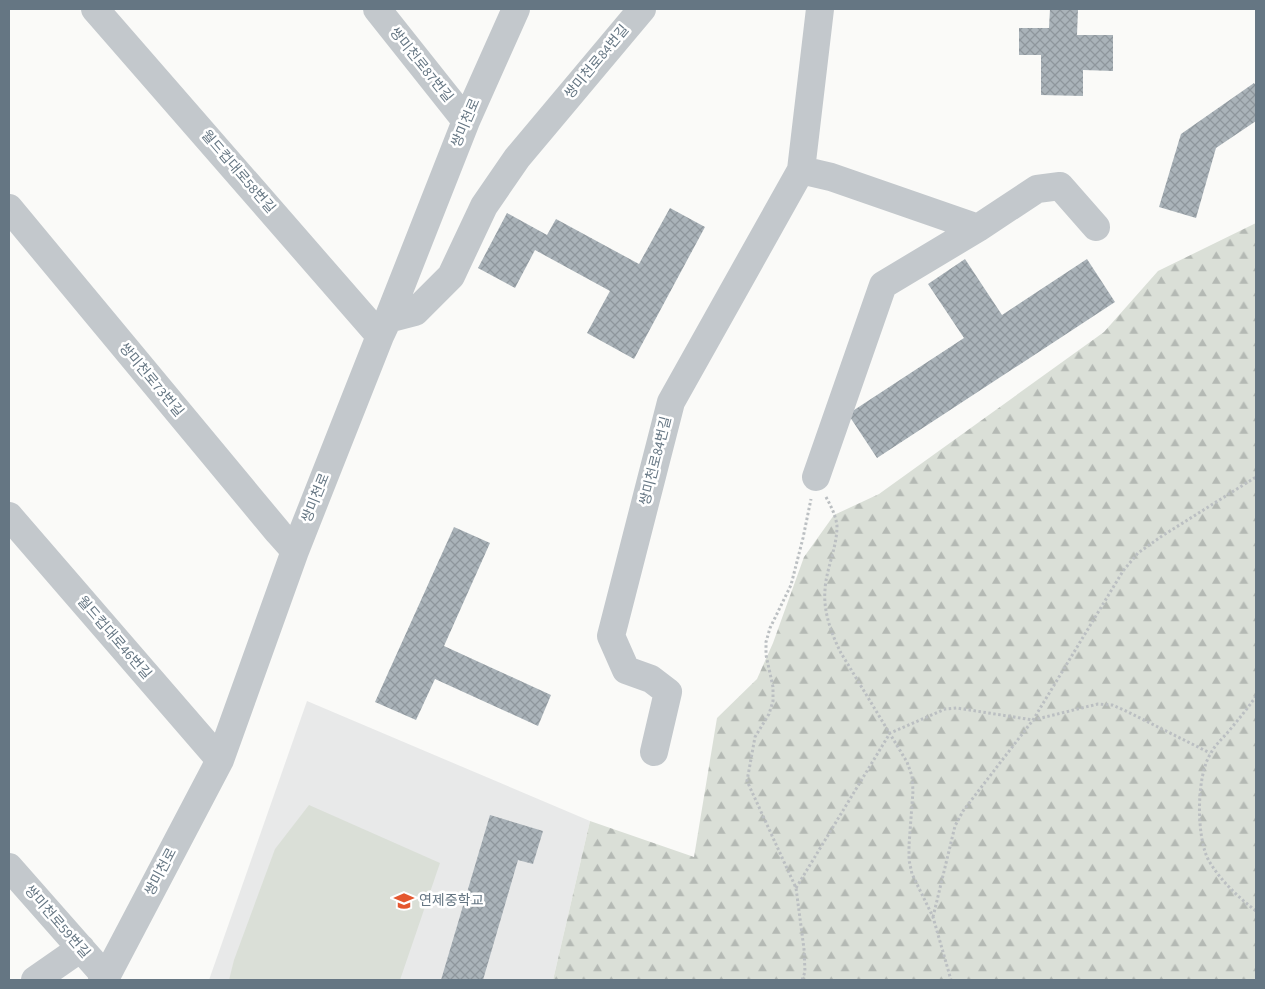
<svg xmlns="http://www.w3.org/2000/svg" width="1265" height="989" font-family="'Source Sans 3','Noto Sans KR',sans-serif">
<style>
.built{fill:#e8e9e9}
.forest{fill:url(#forest-firs)}
.pitch{fill:#dadfd7}
.building{fill:url(#building-cross-hatch)}
.lines{fill:none;stroke-linecap:round;stroke-linejoin:round}
.path{stroke:#bbbfc2;stroke-width:3;stroke-dasharray:2.5 2.5;stroke-linecap:butt}
.minor{stroke:#c3c8cc;stroke-width:28}
.labels{text-anchor:middle;dominant-baseline:central;stroke-width:5;stroke-linejoin:round;paint-order:stroke}
.street-label{font-size:14px;fill:#657683;stroke:#fff}
.poi-label{font-size:14px;fill:#657683;stroke:#fff;text-anchor:start}
</style>
<defs>
<pattern id="forest-firs" width="22" height="20" patternUnits="userSpaceOnUse" patternTransform="scale(1.25)"><rect width="22" height="20" fill="#dadfd7"/><path d="M5 1l3.5 6h-7zM16 11l3.5 6h-7z" fill="#b4b9b4"/></pattern>
<pattern id="building-cross-hatch" width="8" height="8" patternUnits="userSpaceOnUse" patternTransform="scale(1.25)"><rect width="8" height="8" fill="#aab3b9"/><path d="M0 0l8 8M0 8l8-8" fill="none" stroke="#8e969c"/></pattern>
</defs>
<rect width="100%" height="100%" fill="#fafaf8"/>
<!-- built -->
<path class="built" d="M307,701l283,120 -37,159h-344z"/>
<!-- forest -->
<path class="forest" d="M1256,223v757h-703l37,-159 104,36 23,-139 40,-39 16,-36 31,-86 30,-42 45,-21 225,-162 54,-61z"/>
<!-- pitch -->
<path class="pitch" d="M309,805l131,58 -40,117h-171l5,-20 41,-111z"/>
<!-- building -->
<path class="building" d="M1050,9h28l-1,26h36v36l-30,-1v26l-42,-1v-40h-22v-27h30z
M1254,83l2,3v35l-40,27 -20,70 -37,-11 22,-73z
M670,208l35,19 -71,132 -47,-26 23,-42 -75,-41 -20,38 -37,-20 29,-55 40,22 9,-16 83,45z
M965,259l37,56 85,-56 28,43 -238,156 -29,-44 116,-76 -36,-54z
M454,527l36,16 -46,103 107,49 -13,31 -103,-47 -19,41 -41,-18z
M490,815l53,16 -10,33 -15,-4 -35,120h-42z"/>
<g class="lines">
<!-- path -->
<path class="path" d="M826,497c5,9 10,19 11,29 0,22 -11,43 -12,64 -2,22 7,45 16,63l66,109 5,14 1,15 -4,54v15l3,14 21,43 18,63
M1256,696c-8,12 -18,24 -28,36 -6,7 -13,13 -17,21 -15,22 -15,85 -2,108 12,20 29,36 47,50
M796,888l94,-155 55,-24 12,-1 76,12 65,-16 14,1 14,6 84,42
M933,917l22,-91 8,-15 70,-91 90,-149 15,-18 24,-17 94,-59
M802,980l3,-8 -1,-23 -8,-61 -49,-107 8,-44 14,-23 4,-13v-14l-7,-32v-13l4,-14 21,-43 12,-47 8,-39"/>
<!-- minor -->
<path class="minor" d="M95,9l285,327
M377,9l89,112
M801,170l30,7 147,51
M9,208l269,324 17,19
M388,319l27,-7 36,-36 33,-70 33,-48 125,-149
M816,477l67,-192 95,-57 59,-39 23,-3 36,41
M9,516l211,244
M654,752l14,-60 -17,-13 -25,-9 -15,-34 60,-234 130,-232 19,-161
M9,867l97,110
M35,980l46,-32
M102,980l4,-3 114,-217 75,-209 85,-215 8,-17 78,-198 50,-112"/>
</g>
<!-- icons -->
<defs>
<symbol id="school-bare" viewBox="-9 -9 18 18"><path d="M0-5L7-2L0 1L-7-2ZM-4 1L0 2.5L4 1V4Q0 6-4 4Z" fill="#e4572e" stroke="#fff" stroke-width="2.5" paint-order="stroke"/></symbol>
</defs>
<g fill-rule="evenodd">
<use href="#school-bare" x="390" y="887" width="28" height="28"/>
</g>
<g class="labels">
<!-- street labels -->
<g class="street-label">
<text transform="translate(597 62) rotate(-50)">쌍미천로84번길</text>
<text transform="translate(421 65) rotate(51)">쌍미천로87번길</text>
<text transform="translate(466 123) rotate(-67)">쌍미천로</text>
<text transform="translate(238 172) rotate(49)">월드컵대로58번길</text>
<text transform="translate(151 380) rotate(50)">쌍미천로73번길</text>
<text transform="translate(656 461) rotate(-76)">쌍미천로84번길</text>
<text transform="translate(316 498) rotate(-68)">쌍미천로</text>
<text transform="translate(114 638) rotate(49)">월드컵대로46번길</text>
<text transform="translate(161 872) rotate(-62)">쌍미천로</text>
<text transform="translate(57 922) rotate(49)">쌍미천로59번길</text>
</g>
<!-- poi labels -->
<g class="poi-label">
<text x="419" y="901">연제중학교</text>
</g>
</g>
<!-- border -->
<rect width="1265" height="989" fill="none" stroke="#657683" stroke-width="20"/>
</svg>
